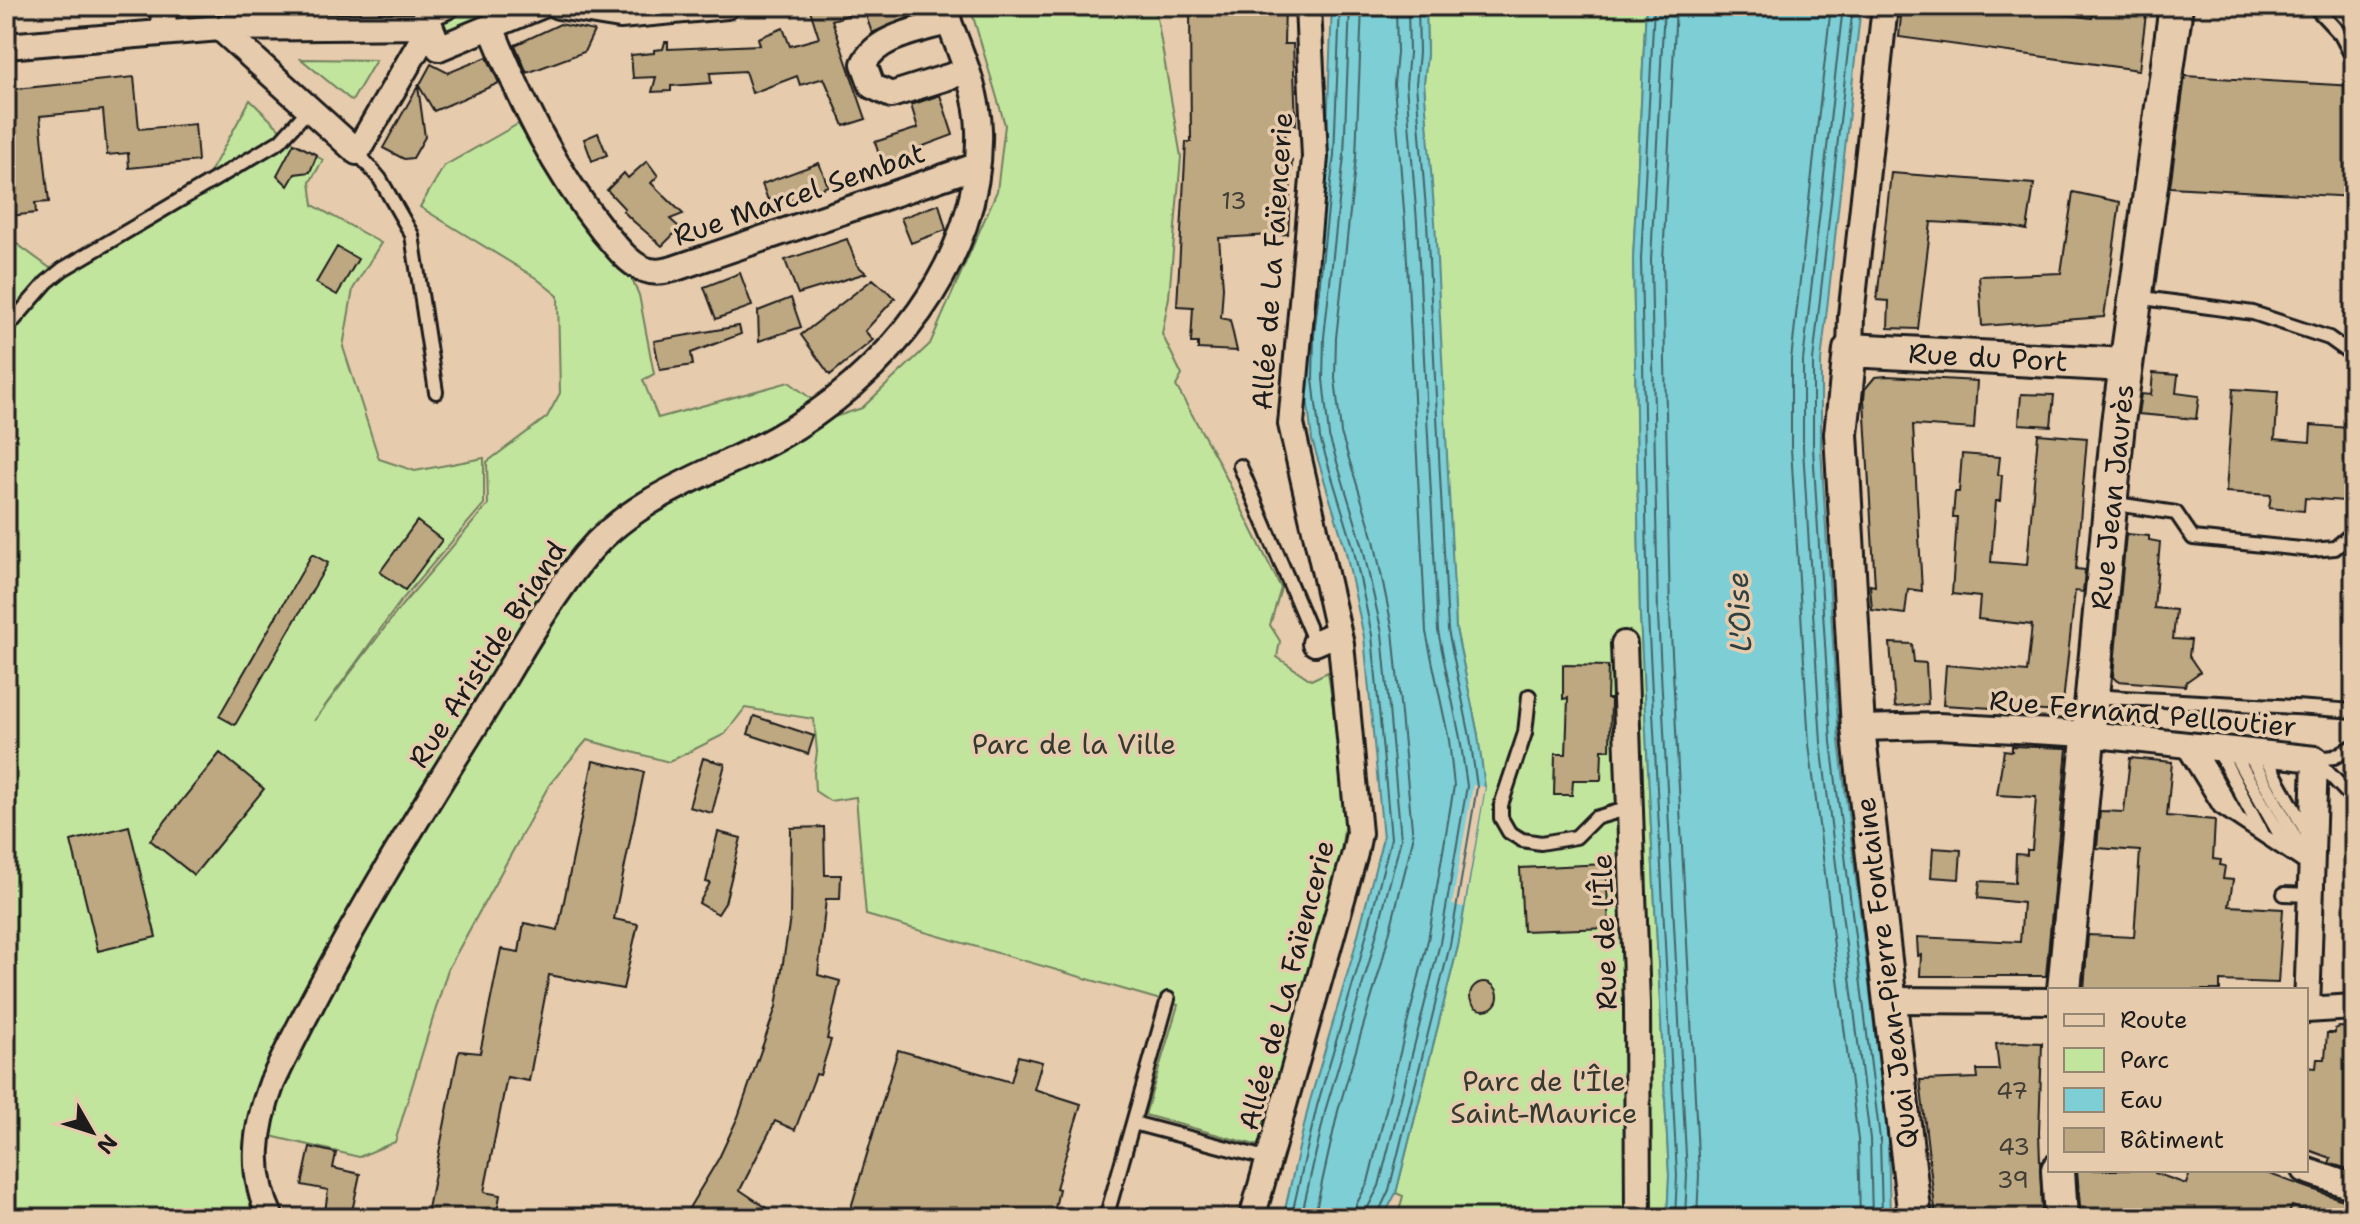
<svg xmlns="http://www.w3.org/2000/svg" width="2360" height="1224" font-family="'Shantell Sans',sans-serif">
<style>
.green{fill:#c2e59e;stroke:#6f805d;stroke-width:2}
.water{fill:#7dced5;stroke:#56878b;stroke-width:2}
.pier{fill:#e6cbad}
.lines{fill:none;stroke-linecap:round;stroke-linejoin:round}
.shore{stroke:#436366;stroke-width:2}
.building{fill:#bea882;stroke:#1c1c1c;stroke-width:2}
.lane-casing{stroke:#1c1c1c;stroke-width:18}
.street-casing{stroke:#1c1c1c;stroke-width:30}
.secondary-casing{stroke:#1c1c1c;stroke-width:38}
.lane{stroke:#e6cbad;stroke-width:12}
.street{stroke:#e6cbad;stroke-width:24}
.secondary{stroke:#e6cbad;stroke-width:32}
.labels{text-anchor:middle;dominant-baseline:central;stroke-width:7;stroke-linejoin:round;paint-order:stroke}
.number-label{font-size:24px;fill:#443f36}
.street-label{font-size:28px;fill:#1c1c1c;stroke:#e6cbad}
.park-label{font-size:28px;fill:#353a30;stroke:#e6cbad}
.water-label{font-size:30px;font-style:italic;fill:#2f4041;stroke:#e6cbad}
</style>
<rect width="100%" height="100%" fill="#e6cbad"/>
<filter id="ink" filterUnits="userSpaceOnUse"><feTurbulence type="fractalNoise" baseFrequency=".0125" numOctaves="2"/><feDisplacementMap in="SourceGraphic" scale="16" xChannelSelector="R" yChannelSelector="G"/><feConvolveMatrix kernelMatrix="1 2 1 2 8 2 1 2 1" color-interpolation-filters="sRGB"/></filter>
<g filter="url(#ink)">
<!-- green -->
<path class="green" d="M469,6h50l-73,27 -4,-11 4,-6z
M970,6h185l26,151 -12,140 -7,37 20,41 -6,11 41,73 64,129 -11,37 10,16 -3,16 34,23 17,-8 9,63 8,86 -8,62 -36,143 -42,120 -114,-31 33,-110 -312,-90 -10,-118 -26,4 -15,-10 -1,-18 3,-21 -3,-33 -69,-11 -20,26 -56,28 -82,-22 -38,45 -101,184 -53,173 -36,15 -101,-24 -4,85h-248v-982l44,32 157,-90 43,-78 44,43 29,17 -13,22 3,23 68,38 -28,46 -10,58 36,112 36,12 69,-13v46l-84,98 -86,119 88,-116 86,-100 -1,-43 60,-45 13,-24 -2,-97 -22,-18 -116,-71 24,-41 74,-42 55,88 58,65 8,18 15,79 -11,6 15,38 131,-36 46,35 27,-9 68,-64 67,-153 8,-66z
M1426,6h220l-13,253 7,357 29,560 -2,42h-270l6,-22 -7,-3 62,-247 6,-39 14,-172 -22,-106 -32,-546 3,-29z
M301,59l75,1 -24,41z"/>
<!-- water -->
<path class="water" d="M1332,6h94l1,48 -3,29 11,138 21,408 22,106 7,52 -27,159 -62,247 -13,25h-100l26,-114 43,-146 31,-120 -19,-201 -19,-89 -33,-108 -7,-61 21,-225z
M1646,6h215l-40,356v86l18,293 49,397 2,80h-223l2,-42 -29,-560 -7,-357z"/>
<!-- pier -->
<path class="pier" d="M1473,785l12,2 -21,120 -12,-2z"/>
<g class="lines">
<!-- shore -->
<path class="shore" d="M1654,6l-13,253 7,356 29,561 -2,42
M1664,6l-13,254 7,355 29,560 -2,43
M1676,6l-13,254 7,354 29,561 -2,43
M1831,6l-40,354v88l18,296 49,396 2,78
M1843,6l-40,355v87l18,295 49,396 2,79
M1853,6l-40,355v87l18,294 49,397 2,79
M1291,1218l26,-112 43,-146 31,-122 -19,-203 -19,-89 -33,-108 -7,-59 1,-43 20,-181 6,-149
M1301,1218l25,-110 43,-145 32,-124 -19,-206 -20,-89 -33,-108 -6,-57 1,-42 20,-181 6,-150
M1314,1218l24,-107 43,-145 32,-127 -20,-208 -19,-91 -33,-107 -6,-55 1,-40 20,-181 6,-151
M1354,1218l2,-13 12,-23 60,-242 26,-154 -5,-46 -23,-108 -21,-409 -11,-139 3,-31 -1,-47
M1366,1218l1,-9 12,-23 61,-243 27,-157 -7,-48 -22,-107 -21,-409 -11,-138 3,-31 -1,-47
M1376,1218l13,-28 61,-245 27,-158 -7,-50 -22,-107 -21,-408 -11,-138 3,-31 -1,-47"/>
</g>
<!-- building -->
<path class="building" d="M822,6h87l3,10 -40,17 -8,-23 -32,10 34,99 -22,7 -20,-48 -24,7 -3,-9 -45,17 -7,-22 -35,2 1,10 -40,3v5l-19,1 4,-15 -23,1 -2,-23 23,-2v-3l9,-1 2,-7h3v7l92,-4 -2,-7 25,-10 7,18 29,-8 -9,-28z
M1190,6h95l-1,38h9l3,81h-11v36l7,-1 -4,74 -69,4 4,49 -2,31 9,2 7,31 -39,-2v-6h-7l2,-36 -16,-1 9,-164h5z
M1902,6h160l-1,8 31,4 1,-12h54l-8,64 -240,-33z
M560,24l34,7 -10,21 -57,21 -12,-28z
M487,57l12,26 -65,28 -15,-25 12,-22 17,9z
M2185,76l169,10v111l-184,-10z
M134,77l5,52 56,-5 3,37 -69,7 -1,-15 -21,2 -4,-45 -63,6 9,86 -14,1 1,10 -26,3 -1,-11 -3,1v-116z
M418,86l7,51 -12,21 -9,1 -21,-11z
M940,95l13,40 -38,14 2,5 -34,14 -8,-26 43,-14 -7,-23z
M598,133l9,22 -15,6 -8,-22z
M294,143l23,12 -7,17 -15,2 -7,12 -11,-11z
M647,161l11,15 -7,7 32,31 -13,5 10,9 -18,18 -30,-26 -9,-9 2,-2 -18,-19 17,-17 4,5z
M819,163l9,23 -49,19 -3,-8 -8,3 -6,-16z
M1891,173l143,11 -7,46 -20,-4 -76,-4 -13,107 -30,-1 1,-27 -12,-1z
M2073,192l47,10 -16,115 -122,9 -3,-50 82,-3z
M939,204l7,26 -35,13 -10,-25z
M847,239l10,26 9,8 -68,21 -13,-34z
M337,247l21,12 -21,36 -21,-12z
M740,273l12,33 -36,13 -12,-32z
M873,279l22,19 -30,33 8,9 -43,35 -29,-40z
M791,298l10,29 -42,14 -1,-30z
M739,326l2,8 -50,19 2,12 -33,5 -6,-29z
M2153,373l25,2 -2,18 23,3 -3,23 -58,-5 3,-20 10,1z
M1887,376l90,5 -3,48 -61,-4 9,166 -14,-2 -3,25 -33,-4 -2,-25 5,1 -11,-187 1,-10 10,-12z
M2233,389l45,3 -3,47 35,3 1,-17 38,3 -5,73 -39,-3 -1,13 -35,-3 2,-13 -45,-3z
M2021,394l33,1 -3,31 -32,-2z
M2038,434l49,4 -11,131 9,1 -2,22 -8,-1 -13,121 -119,-7 3,-40 81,7 5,-47 -54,-6 2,-22 -28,-3 5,-77h-4l2,-25h4l3,-38 38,3 -2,18h4l-2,26h-4l-5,61 36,3z
M417,521l25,19 -37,50 -25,-18z
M2126,534l23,2v4l11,2 -6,66 22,2 -3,29 18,1 -2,16 11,16 -14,10 -1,4 -68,-5 -4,-4z
M312,554l16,9 -93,162 -16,-9z
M1890,643l22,1 2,18 12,1 2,41 -33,3z
M1563,665l45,1 -1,33h4l-1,51h-8l-1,30h-28l-1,15h-18l1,-41h11l2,-56 -5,1z
M754,716l60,20 -6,18 -60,-20z
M2012,746l55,2 -21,228h-126l1,-21 -3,1 -1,-19 103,5 3,-39 -45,-5 2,-17 35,2 1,-29 11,1v-5h5l4,-53 -39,-2 7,-45 8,1z
M220,753l44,36 -70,86 -44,-35z
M703,758l22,6 -13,49 -23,-6z
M2130,758l42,4 -5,54 48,4 -2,39 8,1 -1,5 5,1 -2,13 10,1 -4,26 54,3 -5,74 -58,-2v9h-136l4,-55 46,2 6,-86 -43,-3 3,-37 24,1z
M593,761l51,11 -30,147 24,5 -15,65 -74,-14 -20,106 -22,-4 -23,115 16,3 -4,23h-48l-21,-4 31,-159 2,-4 20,2 21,-104 18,3 5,-29 34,7z
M129,826l27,111 -58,14 -27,-110z
M824,827l1,48h16l-1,24h-14l-8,76 22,6 -13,58 4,1 -11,35 -4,-1 -21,56 -20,-9 -35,69 42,28h-99l36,-60 19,-41 38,-110 14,-89 1,-90z
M718,832l23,6 -16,65 -7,11 -19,-11 11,-20 -4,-1z
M1933,848l28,2 -2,29 -28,-2z
M1606,864l3,64 -86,3 -3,-63z
M1470 996a14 14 0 1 1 28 0a14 14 0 1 1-28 0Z
M2339,1027l15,1v143l-25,-8 2,-5 -25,-9v-82l10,1 1,-9h8l2,-26h8v-4z
M2018,1042l24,1 -3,90 3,85h-81v-3l-25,2 -16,-137 58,-2 -1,-8h22l-3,-26z
M898,1050l113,32 7,-26 24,6 -8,27 47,15 -25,84 3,1 -6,29h-205z
M310,1147l26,6 -3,15 27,6 -9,42 -26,-4 3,-22 -26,-5z
M2077,1170h78v3l31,11 5,-14h67l96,34v14h-27l-35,-12 -5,12h-206z"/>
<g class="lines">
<defs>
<path id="lane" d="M2314,6l27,29 13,25
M357,152l23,27 32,56 24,157
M2136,297l117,16 76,25 25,18
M6,329l41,-47 16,-13 217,-128 30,-33
M1240,466l75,177
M2110,503l66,10 17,25 119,12 23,-2 19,-16
M1529,696l-4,37 -24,72v13l8,14 13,8 19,3 35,-6 19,-19 35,-10
M2094,696c87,6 173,8 260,15
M2181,744l39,63 92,61
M2197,747l41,71
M2217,748l45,85
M2232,750l57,101
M2248,752l60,109
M2264,755l43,78
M2315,759l19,-2 20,-11
M2318,762l36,38
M2354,777v22
M2284,894l27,1
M1133,1123l136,36
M1106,1218l62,-219"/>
<path id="street" d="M163,6l1,25
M447,6l-21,9 13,33 102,-42
M558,6l62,10 107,-10
M949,21c-27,9 -73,15 -85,43l8,22 19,9 76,-24
M491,27c29,72 63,143 112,204 11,13 24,31 40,38 11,4 19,3 30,0l303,-103
M6,46l214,-18 210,-2 -73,126 -137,-124
M1850,350l1,-34 34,-310
M1315,643l23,-10
M1624,644l13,360 1,214
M1858,728l80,-2 150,8 227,25 -8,251
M1890,1000l160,1
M2306,1010l48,-3
M2305,1170l49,17
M271,1218c-22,-45 -16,-90 1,-135 60,-127 134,-248 209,-367 33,-53 64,-111 104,-160 49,-60 124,-81 190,-117 110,-60 208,-178 204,-309 -1,-43 -22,-84 -36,-124
M1252,1218l103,-365 4,-20 -18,-189 -50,-220 24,-267 -7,-151"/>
<path id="secondary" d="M2064,990l54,-567 58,-417
M2058,1170l3,48
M1915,1218l-57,-490 -17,-294 9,-84 276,15"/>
</defs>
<!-- lane casing -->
<use href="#lane" class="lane-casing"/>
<!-- street casing -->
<use href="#street" class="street-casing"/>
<!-- secondary casing -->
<use href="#secondary" class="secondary-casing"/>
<!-- lane -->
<use href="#lane" class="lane"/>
<!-- street -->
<use href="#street" class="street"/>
<!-- secondary -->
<use href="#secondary" class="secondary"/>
</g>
</g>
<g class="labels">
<!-- number labels -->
<g class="number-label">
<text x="1234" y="201">13</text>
<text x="2012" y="1091">47</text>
<text x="2014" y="1147">43</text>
<text x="2013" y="1180">39</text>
</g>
<!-- street labels -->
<g class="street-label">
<text transform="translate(799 194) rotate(-19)">Rue Marcel Sembat</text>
<text transform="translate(1272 261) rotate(-86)">Allée de La Faïencerie</text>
<text transform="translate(1988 357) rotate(3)">Rue du Port</text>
<text transform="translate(2112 497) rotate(-84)">Rue Jean Jaurès</text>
<text transform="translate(487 654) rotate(-57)">Rue Aristide Briand</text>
<text transform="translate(2143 713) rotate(5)">Rue Fernand Pelloutier</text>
<text transform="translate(1604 932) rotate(-92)">Rue de l'Île</text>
<text transform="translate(1886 973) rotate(-97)">Quai Jean-Pierre Fontaine</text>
<text transform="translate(1286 985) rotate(-75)">Allée de La Faïencerie</text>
</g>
<!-- park labels -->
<g class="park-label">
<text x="1074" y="744">Parc de la Ville</text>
<text x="1544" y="1081">Parc de l'Île<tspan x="1544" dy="32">Saint-Maurice</tspan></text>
</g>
<!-- water labels -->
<g class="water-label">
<text transform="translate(1739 612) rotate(-93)">L'Oise</text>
</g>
</g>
<!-- margin -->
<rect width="2360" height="1224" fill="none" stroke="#e6cbad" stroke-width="32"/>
<rect x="16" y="16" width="2328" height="1192" fill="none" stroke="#1c1c1c" stroke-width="3" filter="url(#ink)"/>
<!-- legend -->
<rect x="2048" y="988" width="260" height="184" fill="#e6cbad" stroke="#958573" stroke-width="2"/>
<rect x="2064" y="1014" width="40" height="12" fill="#e6cbad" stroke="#958573" stroke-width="2"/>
<text x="2120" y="1028" font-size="24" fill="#1c1c1c">Route</text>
<rect x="2064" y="1048" width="40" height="24" fill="#c2e59e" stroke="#958573" stroke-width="2"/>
<text x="2120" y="1068" font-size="24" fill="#1c1c1c">Parc</text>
<rect x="2064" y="1088" width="40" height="24" fill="#7dced5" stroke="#958573" stroke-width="2"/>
<text x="2120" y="1108" font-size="24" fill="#1c1c1c">Eau</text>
<rect x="2064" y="1128" width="40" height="24" fill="#bea882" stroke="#958573" stroke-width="2"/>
<text x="2120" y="1148" font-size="24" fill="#1c1c1c">Bâtiment</text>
<!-- north arrow -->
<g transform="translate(92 1132) rotate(129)" stroke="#e6cbad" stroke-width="6" paint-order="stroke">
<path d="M0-6L14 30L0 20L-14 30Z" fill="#1c1c1c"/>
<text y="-12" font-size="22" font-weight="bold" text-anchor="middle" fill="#1c1c1c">N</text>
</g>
</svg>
